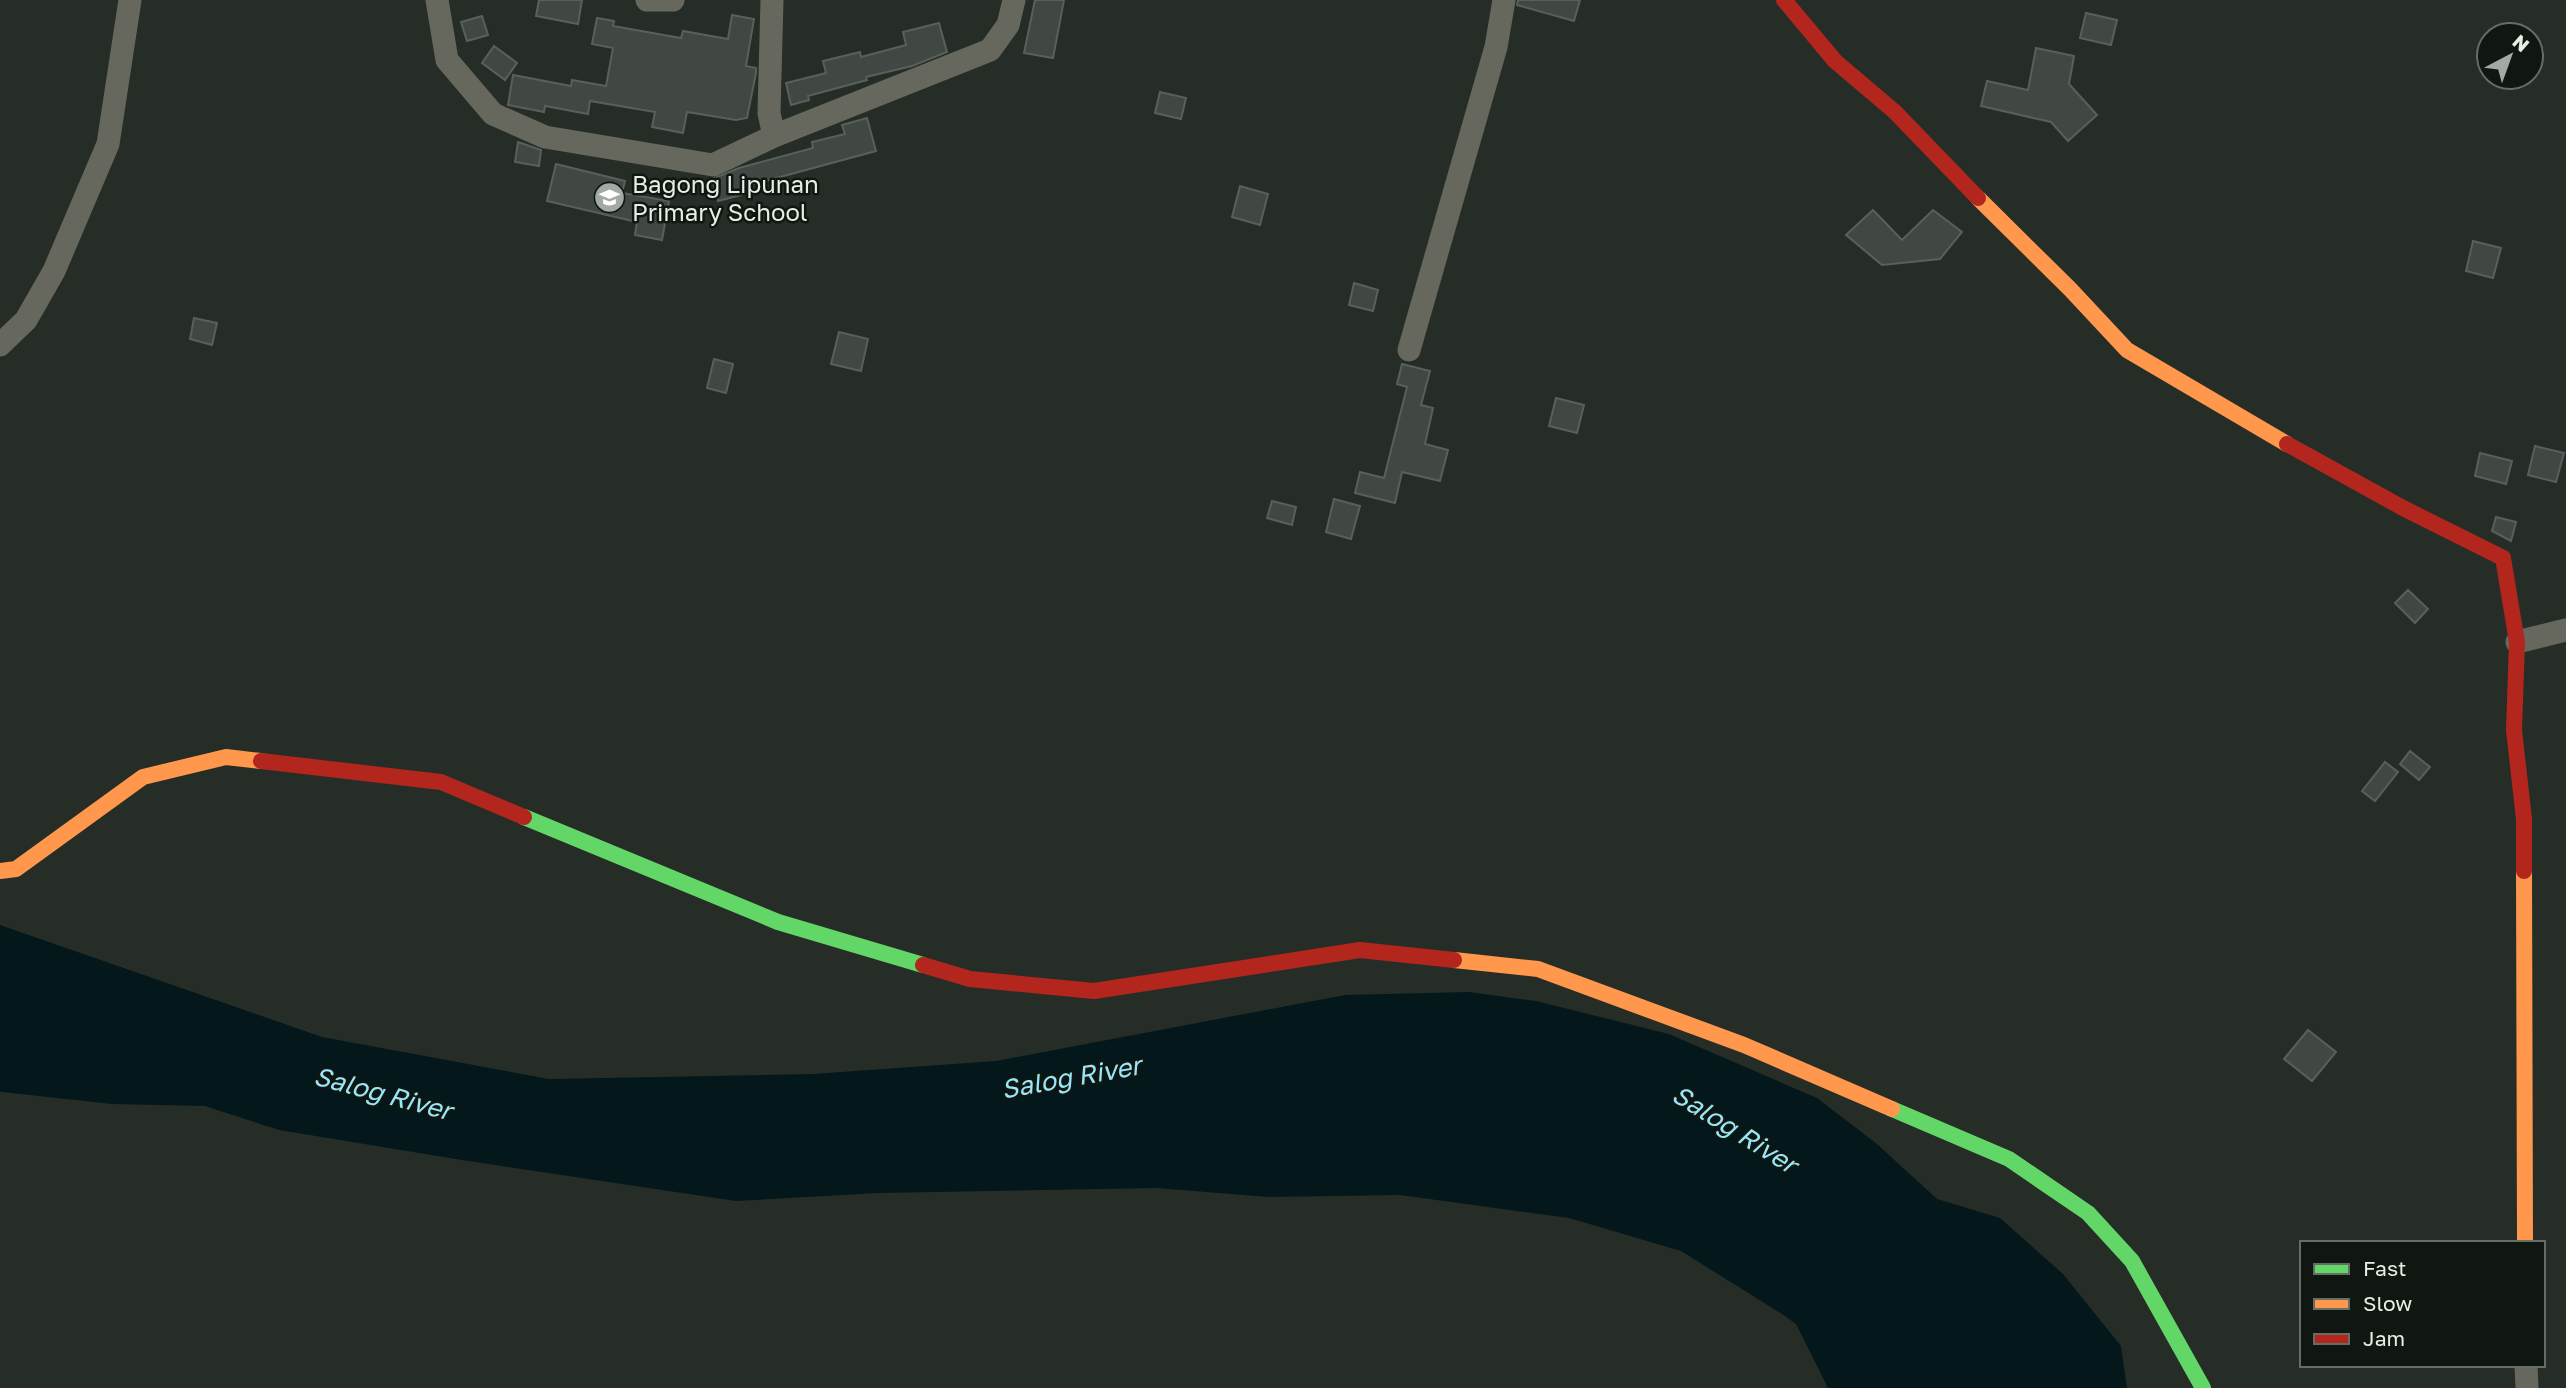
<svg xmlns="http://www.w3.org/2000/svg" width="2566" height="1388" font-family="'Golos Text',sans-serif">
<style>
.water{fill:#04171b}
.building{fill:#414844;stroke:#58605b;stroke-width:2}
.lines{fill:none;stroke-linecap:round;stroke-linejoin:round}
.street{stroke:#67685d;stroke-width:23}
.fast{stroke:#63d668;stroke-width:16}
.slow{stroke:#ff974d;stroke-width:16}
.jam{stroke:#b3261e;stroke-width:16}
.labels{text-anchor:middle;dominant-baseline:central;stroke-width:5;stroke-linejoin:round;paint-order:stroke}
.poi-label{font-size:24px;fill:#e6eee6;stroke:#101610;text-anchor:start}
.water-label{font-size:26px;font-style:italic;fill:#98e6f9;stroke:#101610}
</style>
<rect width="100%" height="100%" fill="#262d26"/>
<!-- water -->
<path class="water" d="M0,925l322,112 227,42 264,-5 183,-13 349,-66 124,-3 67,9 133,33 148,64 60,46 60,55 63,19 63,56 58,72 6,42h-299l-32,-64 -14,-10 -101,-63 -112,-33 -169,-23 -132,2 -111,-9 -278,5 -143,8 -274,-41 -183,-30 -74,-24 -93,-2 -110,-12 -2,-1z"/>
<!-- building -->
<path class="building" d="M539,0h43l-4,24 -42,-8z
M1035,0h29l-11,58 -29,-5z
M1518,0h62l-6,21 -57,-16z
M2086,13l31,7 -6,25 -31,-7z
M732,15l22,4 -8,47 10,2v5l-9,45 -11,2 -49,-8 -4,21 -31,-6 3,-15 -65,-11 -2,13 -43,-8 -1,6 -36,-7 5,-30 58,11 1,-6 34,6 7,-38 -21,-4 5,-26 17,3 -1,5 68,12 2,-7 45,8z
M482,16l6,19 -21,6 -6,-19z
M939,23l8,29 -35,14 -46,11 1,3 -59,16 1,4 -18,5 -5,-22 40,-10 -3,-12 37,-9 1,5 45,-12 -3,-13z
M494,46l23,17 -12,17 -23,-17z
M2036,48l38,8 -5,28 28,31 -29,26 -17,-19 -70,-16 6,-25 41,9z
M1160,92l26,6 -5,21 -26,-6z
M867,118l9,33 -133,36 2,7 -27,7 -6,-22 27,-11 74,-20 -1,-6 33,-8 -3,-9z
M518,142l23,8 -2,16 -24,-4z
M556,164l69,17 -3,12 47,8 -7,39 -27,-5 2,-13 -90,-21z
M1240,186l28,8 -8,31 -28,-8z
M1873,210l29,30 31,-30 29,22 -22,27 -58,6 -36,-30z
M2473,241l28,7 -8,30 -27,-7z
M1354,283l24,7 -5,21 -24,-6z
M194,318l23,5 -5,22 -22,-6z
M839,332l29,7 -7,32 -30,-7z
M714,359l19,5 -7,29 -19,-5z
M1402,364l28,7 -9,34 12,3 -8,36 23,6 -8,31 -38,-9 -7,31 -40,-10 5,-21 24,6 23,-91 -10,-3z
M1556,398l28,7 -7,28 -28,-7z
M2535,446l29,7 -8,29 -28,-7z
M2480,453l32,8 -6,23 -31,-8z
M1334,499l26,7 -9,33 -25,-7z
M1272,501l24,6 -4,18 -25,-7z
M2496,517l20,5 -5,19 -19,-10z
M2408,590l20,19 -13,14 -20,-20z
M2410,751l20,16 -11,13 -19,-16z
M2385,762l13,10 -23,29 -13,-10z
M2308,1030l28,22 -24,29 -28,-22z"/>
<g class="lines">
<!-- street -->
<path class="street" d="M437,0l10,60 46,54 52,23 168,28 61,-29
M647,0h26
M772,0l-3,113 5,23 216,-86 18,-25 6,-25
M0,345l26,-25 28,-49 54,-127 22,-144
M1409,350l87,-303 8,-47
M2517,642l49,-12
M2526,1365l1,23"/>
<!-- fast -->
<path class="fast" d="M524,817l254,105 145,43
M1892,1109l117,50 79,54 44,48 71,127"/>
<!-- slow -->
<path class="slow" d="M1978,198l92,91 57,61 160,94
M0,871l16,-2 127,-92 83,-20 35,4
M2524,871l1,372
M1454,960l84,9 206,76 148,64"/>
<!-- jam -->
<path class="jam" d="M1784,0l51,61 60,51 83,86
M2287,444l116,64 100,50 14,84 -3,88 10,89v52
M261,761l180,21 83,35
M923,965l47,14 124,12 266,-41 94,10"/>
</g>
<!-- icons -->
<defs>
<symbol id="school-disc" viewBox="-11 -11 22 22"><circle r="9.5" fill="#a3aaa3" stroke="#101610"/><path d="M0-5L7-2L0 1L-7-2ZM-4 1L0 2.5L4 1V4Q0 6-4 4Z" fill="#fff"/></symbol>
</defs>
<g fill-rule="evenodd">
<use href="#school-disc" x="592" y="180" width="35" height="35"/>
</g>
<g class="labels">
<!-- poi labels -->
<g class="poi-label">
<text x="632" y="183">Bagong Lipunan<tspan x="632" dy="28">Primary School</tspan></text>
</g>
<!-- water labels -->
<g class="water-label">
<text transform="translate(1071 1077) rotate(-10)">Salog River</text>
<text transform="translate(383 1093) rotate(15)">Salog River</text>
<text transform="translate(1735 1129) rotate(32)">Salog River</text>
</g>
</g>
<!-- legend -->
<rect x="2300" y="1241" width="245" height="126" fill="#101610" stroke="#666c66" stroke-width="2"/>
<rect x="2314" y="1264" width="35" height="10" fill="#63d668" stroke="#666c66" stroke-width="2"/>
<text x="2363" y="1276" font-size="21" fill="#e6eee6">Fast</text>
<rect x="2314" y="1299" width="35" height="10" fill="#ff974d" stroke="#666c66" stroke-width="2"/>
<text x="2363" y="1311" font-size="21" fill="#e6eee6">Slow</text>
<rect x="2314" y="1334" width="35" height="10" fill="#b3261e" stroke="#666c66" stroke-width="2"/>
<text x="2363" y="1346" font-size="21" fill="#e6eee6">Jam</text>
<!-- north arrow -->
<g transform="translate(2510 56) rotate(41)"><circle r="33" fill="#101610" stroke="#666c66" stroke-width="2"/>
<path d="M0-5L12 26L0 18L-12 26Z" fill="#a3aaa3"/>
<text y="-10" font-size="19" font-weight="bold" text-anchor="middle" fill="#e6eee6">N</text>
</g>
</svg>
